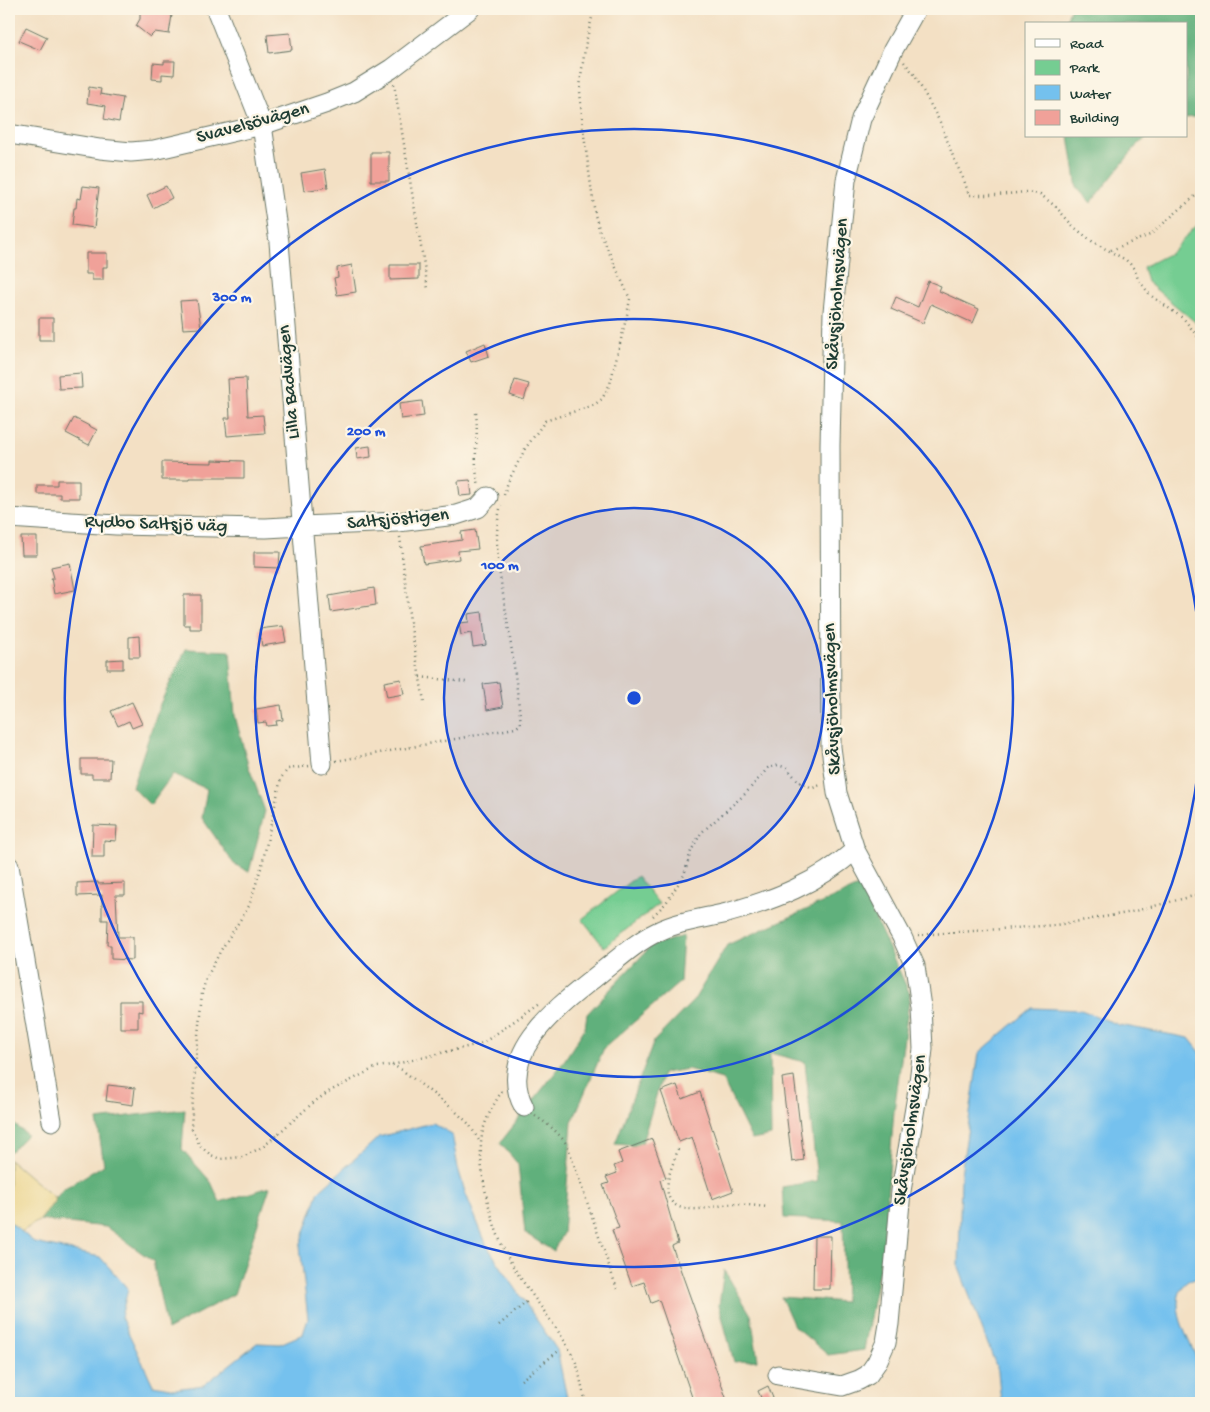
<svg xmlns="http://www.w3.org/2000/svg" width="1210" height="1412" font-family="'Gochi Hand',sans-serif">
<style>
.green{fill:#75cd92;stroke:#4a8563}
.forest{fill:#60b07c;stroke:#407658}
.sand{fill:#eeda9e;stroke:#868c69}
.water{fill:#74c1ee;stroke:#4a7f91}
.building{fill:#f0a199}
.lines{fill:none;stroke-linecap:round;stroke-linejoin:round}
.minor-casing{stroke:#697666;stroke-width:21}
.path{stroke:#697666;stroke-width:2.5;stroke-dasharray:1 4;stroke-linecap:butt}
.minor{stroke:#fff;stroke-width:19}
.ring{fill:none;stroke:#1d4ed8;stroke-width:2.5}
.labels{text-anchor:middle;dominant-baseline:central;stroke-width:4.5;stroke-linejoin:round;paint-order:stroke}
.street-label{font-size:19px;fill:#1f3d34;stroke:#fcf5e5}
.centre{fill:#1d4ed8;stroke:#fcf5e5;stroke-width:2.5}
.ring-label{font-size:15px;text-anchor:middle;font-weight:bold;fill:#1d4ed8;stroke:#fcf5e5;stroke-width:4.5;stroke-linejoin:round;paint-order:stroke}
</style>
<rect width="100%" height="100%" fill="#fcf5e5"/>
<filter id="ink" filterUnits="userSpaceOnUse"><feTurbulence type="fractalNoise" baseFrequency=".02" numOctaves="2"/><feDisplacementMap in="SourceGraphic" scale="10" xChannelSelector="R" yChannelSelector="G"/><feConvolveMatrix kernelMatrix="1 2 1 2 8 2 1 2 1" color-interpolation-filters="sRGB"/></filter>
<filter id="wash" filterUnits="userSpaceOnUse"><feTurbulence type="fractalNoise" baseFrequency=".0096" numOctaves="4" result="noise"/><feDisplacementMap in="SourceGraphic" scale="20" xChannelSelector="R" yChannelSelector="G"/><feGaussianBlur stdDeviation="1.12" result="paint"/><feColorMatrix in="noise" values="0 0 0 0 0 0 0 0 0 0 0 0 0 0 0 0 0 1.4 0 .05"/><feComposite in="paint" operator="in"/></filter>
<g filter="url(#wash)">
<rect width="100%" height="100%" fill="#f3e0c4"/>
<!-- green -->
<path class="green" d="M1201,221v108l-7,-8 -47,-39 -4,-15 27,-14z
M637,876l22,28 -55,43 -22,-28z"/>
<!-- forest -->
<path class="forest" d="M1070,9h131v107l-15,2v-94h-121z
M1069,136h81l-12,8 -47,59 -14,-15z
M186,649l44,2 5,65 13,49 17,46 -16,61 -15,-8 -32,-46 5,-29 -34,-15 -23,31 -18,-18 28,-83z
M860,886l50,108 -16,117 -11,136 -19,103 -36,5 -34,-29 -13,-29 64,5 -2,-81 -59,-3 -2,-31 35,-6 -12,-119 -35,-9 1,83 -19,4 -30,-61 -34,-10 -25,4 -22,73 -26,-2 39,-103 40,-41 33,-55z
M683,936l-3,46 -76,66 -32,74 -9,111 -10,18 -28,-18 -7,-69 -18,-21 62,-79 23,-36 2,-14 64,-68z
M185,1109l-3,40 29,33 9,20 50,-15 -36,107 -67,36 -14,-69 -47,-34 -66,-7 23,-31 41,-24 -7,-45z
M9,1120l18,15 -18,18z
M724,1270l27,45 7,45 -24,2 -15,-57z"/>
<!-- sand -->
<path class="sand" d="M9,1159l47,40 -16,21 -19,12 -12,-11z"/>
<!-- water -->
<path class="water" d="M1032,1008l49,2 38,15 70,13 12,15v225c-6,-1 -14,2 -17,7 -16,21 4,52 12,72l5,6v40h-200l-3,-32 -39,-103 2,-94 18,-121z
M432,1123l20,11 6,34 7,24 22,54 70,104 11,53h-559v-182l26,22 65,14 28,32 -7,28 32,68 22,4 29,-4 53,-42 23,1 23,-10 5,-15 -8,-73 19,-55 60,-54z"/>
<g id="blocks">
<!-- building -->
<path class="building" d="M140,9h19v4l13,2 -3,19 -14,-2 -5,5 -14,-11 4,-7z
M26,27l21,10 -7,13 -21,-9z
M290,33l2,17 -23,3 -2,-18z
M164,61h11l-1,14 -12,-1v6l-10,-1 1,-16 11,1z
M89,87l12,2 -1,5 23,4 -4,24 -15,-3 2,-13 -19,-3z
M371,152h18v29h-18z
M325,169l3,18 -24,4 -3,-18z
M83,186l16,2 -5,40 -22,-3 2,-17h2l1,-10 4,1z
M166,186l6,12 -19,10 -6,-13z
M86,253h21v14h-4v13h-11v-6h-6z
M352,265l4,27 -19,3 -3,-17 4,-1 -1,-9z
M390,265h29v14l-29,1z
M928,281l13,5 -2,5 40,18 -6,14 -42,-19 -8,19 -32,-14 5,-12 22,10z
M197,300l4,28 -18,1 -3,-28z
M39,318h14v22h-14z
M485,343l4,13 -18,6 -5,-11z
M81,373l1,15 -23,1 -1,-14z
M246,378l2,38 15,-1 2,18 -38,3 -2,-18h5l-2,-39z
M515,380l14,4 -5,16 -14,-5z
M422,401l2,15 -23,3 -2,-15z
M74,418l23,12 -8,15 -23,-12z
M370,446l1,11 -14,2 -1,-11z
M212,460l32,1v17h-55v2h-27v-18l50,1z
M57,480h22v18h-19v-4h-23v-9h20z
M470,480l2,15 -12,1 -2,-15z
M475,530l3,19 -20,2 1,8 -35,5 -3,-18 41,-6 -1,-8z
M21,537h16v18h-15z
M254,552h26l-1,16 -25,-1z
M70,563l5,27 -21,4 -3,-16h3l-3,-11z
M374,588l2,17 -45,7 -2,-16z
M184,595h17v34h-11v-4h-6z
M482,612l4,33 -13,2 -2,-14 -10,2 -2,-12 10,-1 -1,-8z
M283,626l3,16 -24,4 -3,-17z
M139,636l1,21h-11v-20z
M123,659v10h-16v-9z
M401,679l3,15 -17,3 -3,-15z
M499,682l4,25 -16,3 -4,-26z
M132,702l10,22 -10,4 -3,-7 -11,5 -7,-15z
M281,705l2,15 -7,1 1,4 -10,1 -1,-4 -8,1 -2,-14z
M81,759h30l-1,19h-18v-4h-11z
M93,825l24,1 -1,15 -12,-1v17h-12z
M98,882v2l27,-1v12h-9l2,42h15v23l-22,-1v-14h-4l1,-25h-6v-25l-25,1v-13z
M120,1001h22v11l-4,-1v17h-18z
M794,1076l10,84 -12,2 -10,-84z
M108,1085l27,3 -2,17 -27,-4z
M677,1085l5,14 18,-7 33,99 -21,8 -20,-62 -13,5 -18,-51z
M652,1139l14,39 -6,2 18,63 -6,3 56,157h-34l-35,-103 -8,3 -7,-21 -12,4 -20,-56 7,-2 -16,-43 6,-2 -3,-6 11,-4 -3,-7 8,-3 -4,-11z
M814,1236h17l-1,53h-17z
M768,1386l5,12 -10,4 -5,-11z"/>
</g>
</g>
<g filter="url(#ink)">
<use href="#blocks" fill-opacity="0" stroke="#697666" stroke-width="1"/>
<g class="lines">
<defs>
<path id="minor" d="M216,9l46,116 17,117 43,522
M9,134l91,15 31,3 23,-2 108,-25 65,-22 27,-11 37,-23 79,-60
M9,518l107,7 150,3 36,-2 96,-4 58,-7 22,-7 10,-11
M9,866l43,255
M524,1107c-30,-55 38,-103 75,-133 19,-15 37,-32 58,-42 22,-11 46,-13 70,-19 47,-13 91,-30 128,-63
M778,1375l64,11 17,-6 9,-5 9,-13 9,-20 3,-18 12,-133 17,-101 5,-41 -2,-42 -6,-41 -13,-29 -47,-87 -18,-57 -6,-46 -1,-302 3,-133 13,-132 15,-61 32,-69 23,-41"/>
</defs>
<!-- minor casing -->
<use href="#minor" class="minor-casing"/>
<!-- path -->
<path class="path" d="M904,62l10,12 27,50 13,35 10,21 5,15h28l29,-3 14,2 15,12 19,21 19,15 33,18 8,8 4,11 12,16 34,24 17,22
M394,84l34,205
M1111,250l39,-15 51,-44
M476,413c3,26 -4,47 3,73
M504,495l4,-13 17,-33 20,-28 49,-16 8,-6 8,-15 17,-69 3,-16 -30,-67 -5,-17 -12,-87 -3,-37 1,-15 5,-34 8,-33
M400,537l10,85 14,79
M420,677l46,5
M336,761l179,-33 6,-4c-4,-35 -8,-69 -14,-104 -5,-37 -16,-78 -6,-115
M309,766l-21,3 -7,9 -19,87 -13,41 -28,44 -15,29 -4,14 -6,63 -5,71 9,19 11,9 9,4 23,-2 21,-11 50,-44 16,-11 47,-24 15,-2 91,-22 57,-40
M653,916l13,-13 18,-28 7,-24 10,-18 44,-39 23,-26 10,-3 9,3 12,14 14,6 7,-3
M918,935l138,-10 71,-12 74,-19
M392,1065l10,5 51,39 16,15 11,18
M502,1091c-10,16 -20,33 -21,53 -2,33 12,88 29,117 19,33 45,61 63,95 8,15 7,32 14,47
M535,1116c13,8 25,17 33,31l49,142
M678,1149c-4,14 -13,30 -10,45 6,25 46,12 62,10 13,0 26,2 39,3
M499,1325l30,-25
M521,1380l39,-30"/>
<!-- minor -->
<use href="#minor" class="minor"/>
</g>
</g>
<!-- distance rings -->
<circle cx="634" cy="698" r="190" fill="#1d4ed8" fill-opacity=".12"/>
<g class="ring">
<circle cx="634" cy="698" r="190"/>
<circle cx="634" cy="698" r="379"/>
<path d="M1201 743A569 569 0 1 1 1201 653"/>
</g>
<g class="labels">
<!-- street labels -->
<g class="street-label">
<text transform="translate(253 124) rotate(-15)">Svavelsövägen</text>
<text transform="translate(838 294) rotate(-86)">Skåvsjöholmsvägen</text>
<text transform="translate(290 382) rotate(-95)">Lilla Badvägen</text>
<text transform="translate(398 520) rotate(-5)">Saltsjöstigen</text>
<text transform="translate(156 525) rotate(2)">Rydbo Saltsjö väg</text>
<text transform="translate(833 699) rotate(-92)">Skåvsjöholmsvägen</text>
<text transform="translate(911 1130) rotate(-82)">Skåvsjöholmsvägen</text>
</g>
</g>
<circle cx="634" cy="698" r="8" class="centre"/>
<g class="ring-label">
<text x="232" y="301">300 m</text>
<text x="366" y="435">200 m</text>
<text x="500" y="569">100 m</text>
</g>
<!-- margin -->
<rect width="1210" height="1412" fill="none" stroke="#fcf5e5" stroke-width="30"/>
<!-- legend -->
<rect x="1025" y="22" width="162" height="115" fill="#fcf5e5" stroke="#a4ab9e"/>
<rect x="1035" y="39" width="25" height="8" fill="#ffffff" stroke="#a4ab9e"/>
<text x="1070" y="48" font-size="15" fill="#1f3d34">Road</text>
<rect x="1035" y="60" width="25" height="15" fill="#75cd92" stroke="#a4ab9e"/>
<text x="1070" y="72" font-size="15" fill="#1f3d34">Park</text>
<rect x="1035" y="85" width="25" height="15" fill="#74c1ee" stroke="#a4ab9e"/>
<text x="1070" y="98" font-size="15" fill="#1f3d34">Water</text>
<rect x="1035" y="110" width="25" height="15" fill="#f0a199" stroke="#a4ab9e"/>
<text x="1070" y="122" font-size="15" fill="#1f3d34">Building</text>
</svg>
